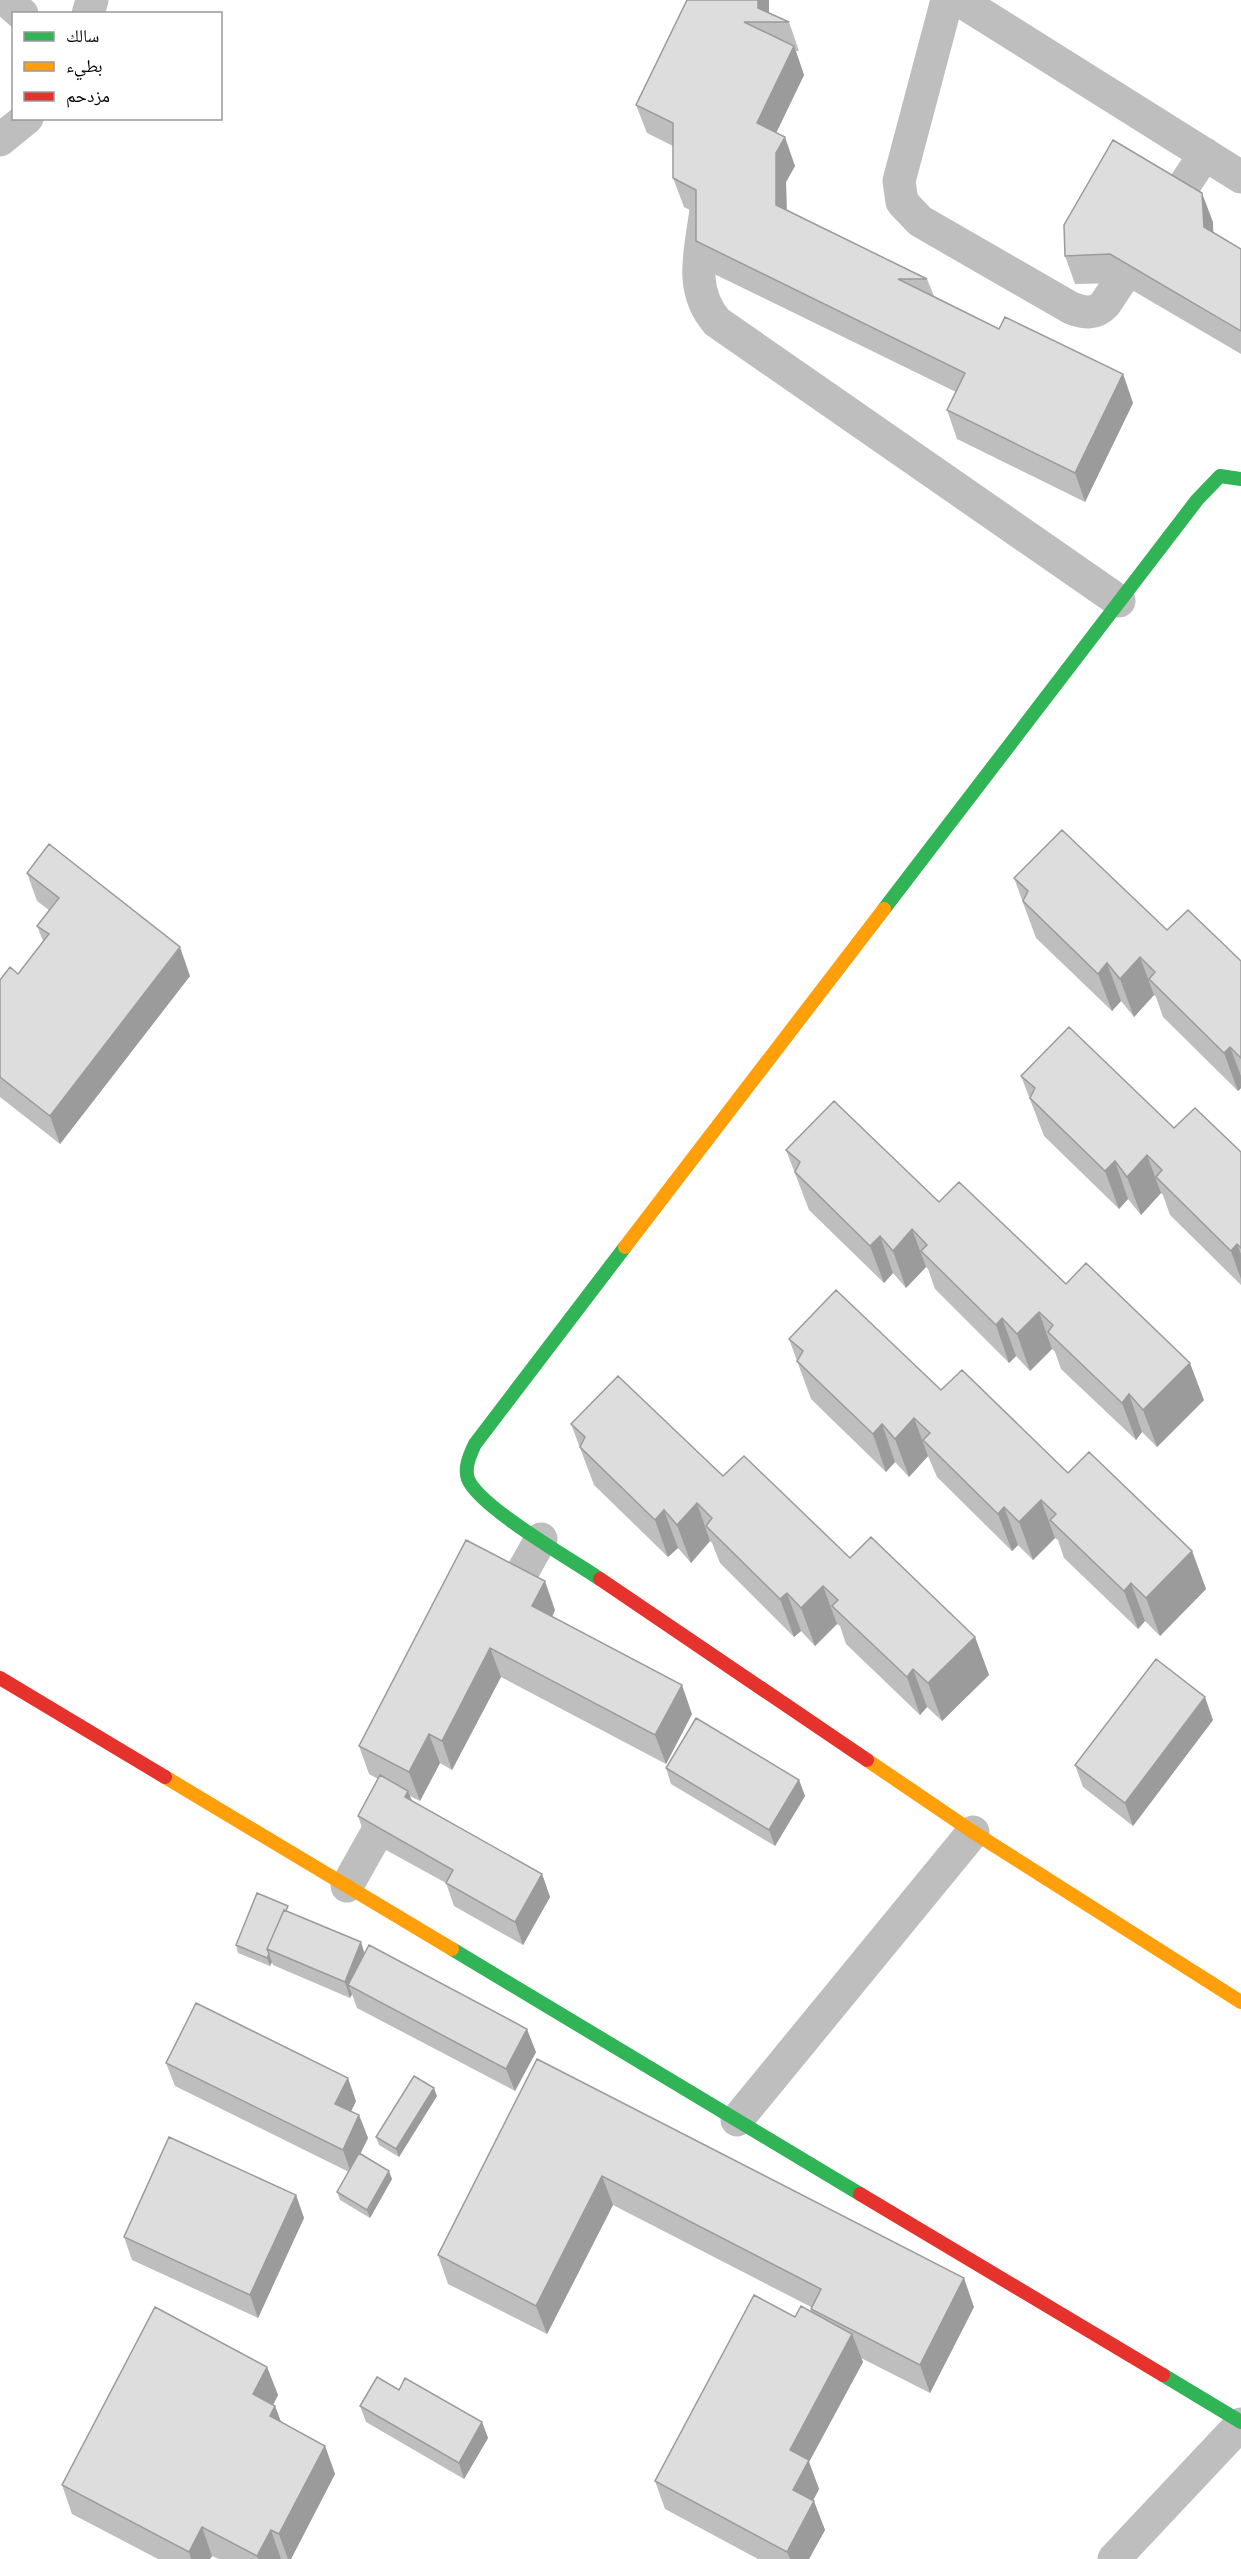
<svg xmlns="http://www.w3.org/2000/svg" width="1241" height="2559" font-family="'PT Sans Narrow','Noto Naskh Arabic',sans-serif">
<style>
.lines{fill:none;stroke-linecap:round;stroke-linejoin:round}
.street{stroke:#bebebe;stroke-width:33}
.fast{stroke:#30b455;stroke-width:14}
.slow{stroke:#ff9f0a;stroke-width:14}
.jam{stroke:#e5322d;stroke-width:14}
.wall{fill:#bebebe}
.shaded-wall{fill:#9b9b9b}
.building{fill:#ddd;stroke:#9b9b9b;stroke-width:1.5}
</style>
<rect width="100%" height="100%" fill="#fff"/>
<g class="lines">
<!-- street -->
<path class="street" d="M6,0l16,14
M947,0l-48,181 3,21 18,19 151,87c13,5 24,7 34,-4l100,-150
M959,0l282,177
M88,14l4,-14
M0,140l27,-22
M706,210c-5,40 -18,79 11,112l402,279
M501,1610l40,-71
M347,1886l46,-82
M737,2120l236,-288
M1114,2559l127,-135"/>
<!-- fast -->
<path class="fast" d="M884,909l313,-409 23,-24 21,3
M600,1579c-28,-19 -121,-72 -132,-100 -4,-12 2,-24 7,-35l150,-197
M452,1949l408,245
M1163,2375l78,47"/>
<!-- slow -->
<path class="slow" d="M625,1247l259,-338
M867,1760l106,72 268,170
M165,1777l287,172"/>
<!-- jam -->
<path class="jam" d="M600,1579l267,181
M0,1678l165,99
M860,2194l303,181"/>
</g>
<!-- wall -->
<path class="wall" d="M687,0h82v13l20,9 10,29h-3l8,24 -28,58 19,33 -9,16 1,28 140,69 7,17 65,33 124,45 10,29 -48,99 -128,-63 -10,-29 9,-18 -250,-122 -10,-29v-28l-12,-6 -11,-29v-32l-26,-13 -11,-28z
M1213,222v10l28,17v105l-121,-71 -45,1 -10,-28z
M27,873l163,103 -130,168 -60,-47v-117l18,-6 25,-33 -6,-15 12,-16 -12,-9z
M1014,878l153,52 74,31v127l-3,3 -75,-74 -7,-20 -2,-2 -20,22 -13,-16 -9,10 -76,-73z
M1021,1076l153,52 67,24v133l-71,-70 -7,-20 -2,-2 -20,22 -13,-16 -9,10 -75,-73z
M786,1150l153,52 127,82 138,116 -47,47 -15,-15 -6,8 -75,-71 -6,-17 -3,-3 -22,22 -14,-15 -7,7 -74,-74 -7,-20 -2,-2 -20,21 -13,-15 -9,10 -75,-73z
M789,1339l152,51 127,83 124,78 14,38 -46,47 -15,-15 -7,8 -74,-71 -6,-18 -3,-2 -22,22 -15,-15 -6,6 -75,-74 -9,-21 -19,21 -14,-15 -9,10 -75,-73z
M571,1424l152,52 252,161 14,38 -47,46 -15,-14 -7,8 -74,-71 -6,-18 -3,-2 -22,22 -14,-15 -7,6 -74,-74 -8,-20 -2,-2 -19,22 -13,-15 -10,9 -74,-72z
M466,1540l89,70 -3,7 140,97 -26,50 -165,-87 -49,93 -12,-7 -20,38 -10,-5 2,5 130,73 8,23 -27,48 -69,-39 -8,-23 -80,-44 -8,-23 20,-37 -9,-5 -10,-28z
M1213,1720l-80,106 -50,-39 -8,-22z
M666,1768l133,12 6,16 -30,50 -104,-62z
M290,1913l75,41 171,98 -21,39 -158,-83 -5,-14 -2,4 -77,-33 -1,-3 -2,4 -32,-13 -2,-8z
M537,2059l437,248 -44,86 -69,-35 2,4 -54,100 10,27 -6,12 12,29 -16,29h-51l-93,-50 -10,-28 140,-164 16,-5v-5l-198,-102 -66,129 -99,-50 -10,-29z
M166,2063l190,38 -5,10 8,4 9,23 -8,16 32,25 -22,39 -30,-18 -3,-8 12,-20 -174,-86z
M437,2096l-38,61 -20,-12 -3,-8z
M296,2195l8,23 -46,100 -126,-58 -8,-23z
M267,2367l11,28 -5,10 2,1 6,16 44,24 10,28 -44,85h-72l-7,-3 -2,3h-52l-86,-45 -10,-29z
M399,2390l83,32 6,16 -24,41 -98,-57 -6,-16z"/>
<!-- shaded-wall -->
<path class="shaded-wall" d="M758,0h11v22l-11,-14z
M794,46l10,29 -37,77 -10,-29z
M785,137l10,29 -9,16 1,51 -11,-28v-52z
M1202,193l11,29 1,33 -10,-28z
M1123,374l10,29 -48,99 -10,-29z
M180,947l10,29 -130,168 -10,-28z
M1140,957l14,38 -20,22 -14,-38z
M1107,963l14,38 -9,10 -14,-37z
M1230,1047l11,29v12l-3,3 -14,-38z
M1147,1155l14,38 -20,22 -14,-38z
M1115,1161l13,38 -9,10 -14,-38z
M912,1229l14,38 -20,21 -13,-37z
M880,1236l13,37 -9,10 -14,-37z
M1237,1244l4,10v25l-10,-28z
M1039,1312l13,37 -22,22 -13,-37z
M1002,1318l14,38 -7,7 -13,-38z
M1190,1363l14,37 -47,47 -14,-37z
M1129,1394l13,38 -6,8 -14,-37z
M914,1418l14,38 -19,21 -14,-38z
M882,1424l13,38 -9,10 -13,-38z
M1041,1500l14,38 -22,22 -14,-38z
M697,1503l13,38 -19,22 -14,-38z
M1004,1507l14,38 -6,6 -14,-37z
M664,1510l14,38 -10,9 -13,-37z
M1192,1551l14,38 -46,47 -14,-38z
M545,1581l10,29 -12,25 -11,-29z
M1131,1583l14,38 -7,8 -14,-38z
M823,1586l14,38 -22,22 -14,-38z
M787,1593l14,38 -7,6 -14,-38z
M975,1637l14,38 -47,46 -14,-38z
M490,1648l11,29 -49,93 -10,-29z
M913,1669l14,38 -7,8 -13,-38z
M682,1685l10,29 -26,50 -11,-29z
M1205,1697l8,23 -80,106 -8,-23z
M429,1734l11,29 -20,38 -11,-29z
M799,1780l6,16 -30,50 -6,-16z
M408,1791l9,23 -12,-17z
M542,1874l8,23 -27,48 -8,-23z
M361,1942l5,16 -18,27 4,9 -2,4 -5,-16z
M269,1954l3,8 -2,4 -3,-8z
M527,2029l9,23 -21,39 -9,-22z
M348,2078l8,23 -12,25 -9,-22z
M434,2088l3,8 -38,61 -3,-8z
M359,2115l9,23 -17,35 -8,-23z
M389,2171l3,8 -22,39 -3,-8z
M602,2176l11,29 -66,129 -11,-28z
M296,2195l8,23 -46,100 -8,-23z
M964,2278l10,29 -44,86 -10,-28z
M852,2334l11,28 -54,100 10,27 -16,30 -10,-29 -3,-40z
M267,2367l11,28 -14,28 -11,-29z
M275,2406l11,29 -16,-19z
M482,2422l6,16 -24,41 -5,-16z
M325,2446l10,28 -44,85h-3l-9,-25z
M814,2501l11,29 -16,29h-19l-3,-7z
M202,2527l10,29 -2,3h-19l-2,-7z
M271,2530l10,29h-23l-1,-3z"/>
<!-- building -->
<path class="building" d="M687,0h71v8l31,14h-45l50,24 -37,77 28,14 -9,16v52l151,74h-29l101,50 6,-12 118,57 -48,99 -128,-63 18,-37 -269,-132v-51l-23,-12v-55l-37,-18z
M1113,140l89,53 2,34 37,22v82l-131,-77 -45,2 -1,-31z
M1062,830l105,100 21,-20 53,51v97l-11,-11 -6,6 -75,-74 6,-7 -15,-15 -20,22 -13,-16 -9,11 -75,-73 5,-10 -14,-13z
M49,844l131,103 -130,169 -50,-39v-97l10,-13 8,7 31,-40 -12,-8 22,-28 -32,-25z
M1069,1027l105,101 21,-20 46,44v96l-4,-4 -6,7 -75,-74 6,-7 -15,-15 -20,22 -12,-16 -10,10 -75,-73 5,-10 -14,-12z
M834,1101l105,101 20,-20 107,102 20,-21 104,100 -47,47 -14,-16 -7,9 -74,-71 5,-7 -14,-13 -22,22 -15,-16 -6,7 -75,-74 6,-6 -15,-16 -19,22 -13,-15 -10,10 -75,-74 5,-10 -14,-12z
M836,1290l105,100 21,-20 106,103 21,-21 103,99 -46,47 -15,-15 -7,8 -74,-71 6,-6 -15,-14 -22,22 -15,-15 -6,7 -75,-74 7,-7 -16,-15 -19,21 -13,-15 -9,10 -76,-73 6,-10 -14,-12z
M618,1376l105,100 21,-20 106,102 21,-21 104,100 -47,46 -15,-14 -6,8 -75,-71 6,-6 -15,-14 -22,22 -14,-15 -7,6 -74,-73 6,-8 -15,-15 -20,22 -13,-15 -9,10 -75,-73 5,-10 -14,-13z
M466,1540l79,41 -13,25 150,79 -27,50 -165,-87 -48,93 -13,-7 -20,38 -50,-26z
M1156,1659l49,38 -80,106 -50,-38z
M696,1718l103,62 -30,50 -103,-62z
M380,1775l28,16 -3,6 137,77 -27,48 -69,-39 7,-13 -95,-54z
M257,1893l31,13 -2,5 -2,-1 -17,39 2,5 -2,4 -31,-13z
M284,1910l77,32 -16,40 -78,-33z
M369,1945l158,84 -21,40 -158,-84z
M196,2003l152,75 -13,26 24,11 -16,35 -177,-87z
M537,2059l427,219 -44,87 -109,-56 10,-20 -219,-113 -66,130 -98,-51z
M414,2076l20,12 -38,61 -20,-12z
M169,2137l127,58 -46,100 -126,-58z
M359,2153l30,18 -22,39 -30,-18z
M754,2295l41,22 6,-11 51,28 -62,116 19,10 -16,30 21,11 -27,51 -132,-71z
M155,2307l112,60 -14,27 22,12 -5,10 55,30 -46,88 -8,-4 -14,26 -55,-29 -13,25 -127,-67z
M377,2377l22,13 6,-12 77,44 -23,41 -99,-57z"/>
<!-- legend -->
<rect x="12" y="12" width="210" height="108" fill="#ffffff" stroke="#999999" stroke-width="1.5"/>
<rect x="24" y="32" width="30" height="9" fill="#30b455" stroke="#999999" stroke-width="1.5"/>
<text x="66" y="42" font-size="18" fill="#000000">سالك</text>
<rect x="24" y="62" width="30" height="9" fill="#ff9f0a" stroke="#999999" stroke-width="1.5"/>
<text x="66" y="72" font-size="18" fill="#000000">بطيء</text>
<rect x="24" y="92" width="30" height="9" fill="#e5322d" stroke="#999999" stroke-width="1.5"/>
<text x="66" y="102" font-size="18" fill="#000000">مزدحم</text>
</svg>
